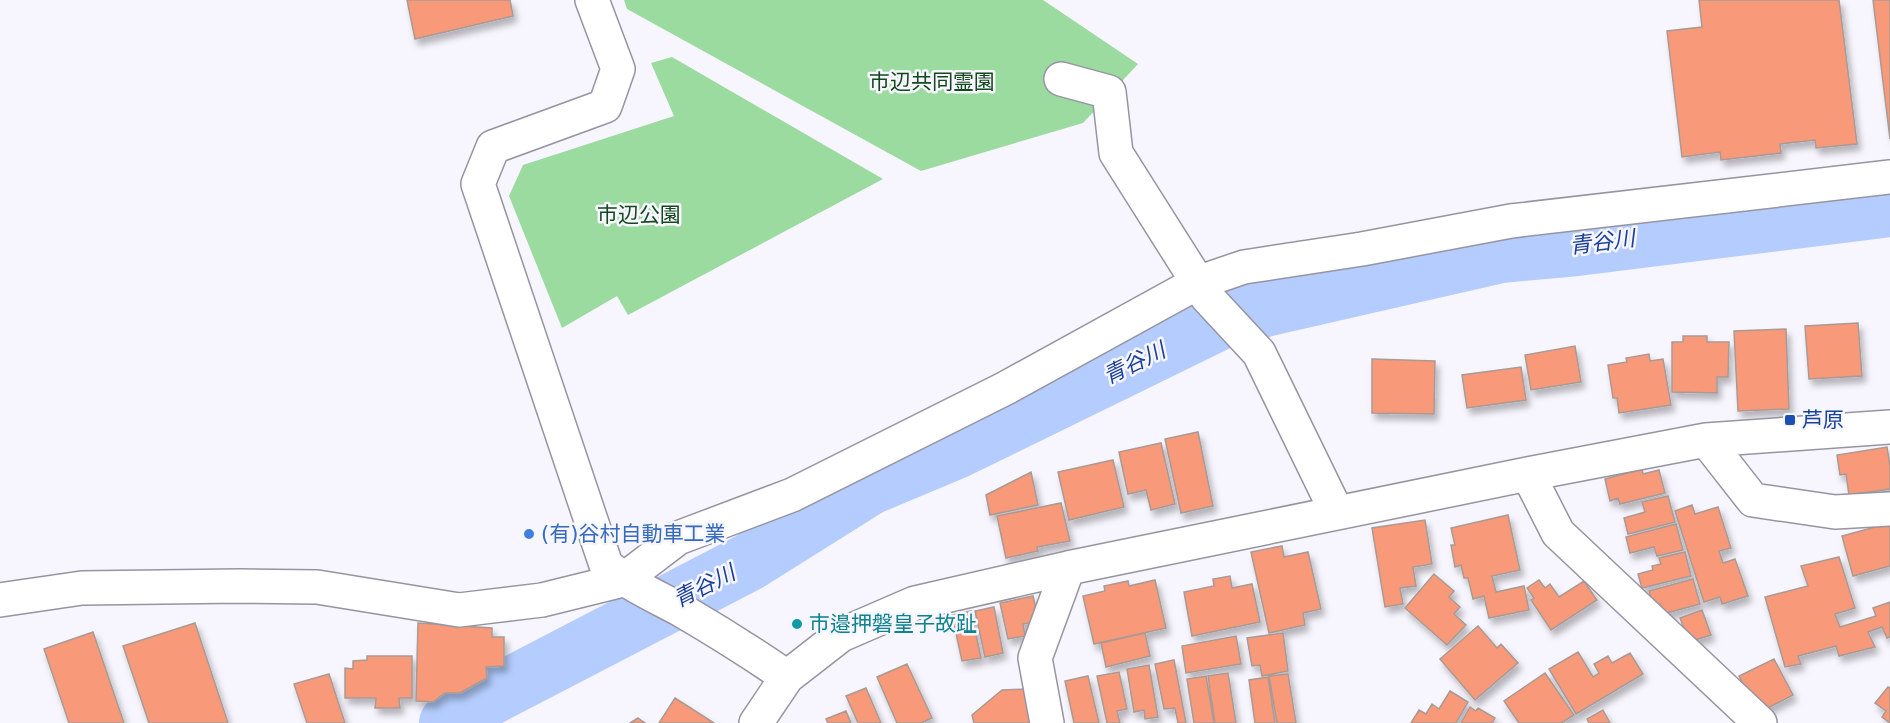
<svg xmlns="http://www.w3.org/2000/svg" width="1890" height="723" font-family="'DejaVu Sans','Noto Sans JP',sans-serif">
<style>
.green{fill:#9bdba0}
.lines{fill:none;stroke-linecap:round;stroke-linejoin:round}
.river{stroke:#b4cdfe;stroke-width:58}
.building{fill:#f89979;stroke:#a99a95;stroke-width:1.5;filter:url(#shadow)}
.minor-casing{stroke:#9794a1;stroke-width:36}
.minor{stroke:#fff;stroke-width:33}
.transit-dot{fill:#1a4fb4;stroke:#f7f5fd;stroke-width:2}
.shop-dot{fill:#3f7fe0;stroke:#f7f5fd;stroke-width:2}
.culture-dot{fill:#0f9aa8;stroke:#f7f5fd;stroke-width:2}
.labels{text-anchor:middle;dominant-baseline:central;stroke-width:5;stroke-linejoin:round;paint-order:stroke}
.park-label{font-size:21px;fill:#13491d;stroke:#f7f5fd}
.transit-label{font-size:21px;fill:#164399;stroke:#f7f5fd;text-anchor:start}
.shop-label{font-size:21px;fill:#366cbe;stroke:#f7f5fd;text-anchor:start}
.culture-label{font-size:21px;fill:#0d838f;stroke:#f7f5fd;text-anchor:start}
.water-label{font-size:22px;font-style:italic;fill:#1a409a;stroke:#f7f5fd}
</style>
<defs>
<filter id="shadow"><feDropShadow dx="3.5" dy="6" stdDeviation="3" flood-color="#0004"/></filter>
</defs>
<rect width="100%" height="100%" fill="#f7f5fd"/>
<!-- green -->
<path class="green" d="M624,0h419l95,64 -55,59 -162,48 -294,-162z
M672,57l211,122 -255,136 -11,-19 -55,32 -53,-132 14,-31 151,-49 -23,-53z"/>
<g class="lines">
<!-- river -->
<path class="river" d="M448,723l16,-13 285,-148 121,-76 86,-36 274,-134 271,-62 76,-7 313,-39"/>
</g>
<!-- building -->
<path class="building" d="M407,0h103l3,16 -98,23z
M1699,0h140l18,144 -41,4 -1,-8 -35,4 1,9 -60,7 -1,-8 -38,5 -15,-126 35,-4z
M1873,0h17v139z
M1858,323l4,53 -53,3 -4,-53z
M1786,329l3,80 -51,2 -4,-80z
M1683,336h24v6h22l-1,35h-11v16l-45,-1v-50h11z
M1575,346l6,36 -50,8 -6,-35z
M1649,354l1,7 13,-2 8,46 -52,8 -2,-15h-4l-5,-33 19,-3 -1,-4z
M1372,359l63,2 -1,53 -62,-1z
M1521,367l5,33 -59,8 -5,-33z
M1198,432l15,74 -32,7 -16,-74z
M1161,443l14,61 -24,6 -5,-20 -18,4 -9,-42z
M1887,447l3,19v23l-41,6 -3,-21 -6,1 -3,-20z
M1113,460l11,47 -55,13 -11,-48z
M1642,469l1,5 16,-4 6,23 -45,11 -2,-6 -8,3 -5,-22z
M1031,472l7,33 -48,10 -4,-20z
M1668,496l7,26 -47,12 -4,-16 21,-6 -3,-10z
M1061,503l9,38 -33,6 1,4 -32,7 -9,-42z
M1692,505l3,9 23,-7 13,41 -12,3 4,12 12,-4 13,37 -26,8 -2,-7 -16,5 -29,-91z
M1508,515l12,55 -28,6 4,16 28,-6 5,24 -40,8 -5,-22 -11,3 -5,-21h-4l-3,-13 -6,2 -4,-22h4l-4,-17z
M1425,520l7,44 -19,3 3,19 -16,2 3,16 -18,3 -13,-79z
M1890,523v43l-37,10 -11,-40z
M1676,524l7,26 -26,6 -3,-9 -24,6 -4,-16z
M1282,546l2,11 24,-5 13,57 -18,4 2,12 -36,8 -18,-81z
M1685,552l6,24 -49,12 -4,-14 15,-4 -1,-4 9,-2 -2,-6z
M1839,557l16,51 -20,6 5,13 36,-11 -3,-8 17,-6v35l-3,1 -5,-11 -14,5 7,15 -36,9 -3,-10 -38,10 3,8 -16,3 -20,-70 43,-11 -7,-20z
M1434,574l20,17 -5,6 11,10 -6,7 12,11 -19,20 -42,-37z
M1230,576l2,12 20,-4 8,38 -68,14 -8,-44 30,-6 -1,-7z
M1693,579l7,25 -37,10 -3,-10 -7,2 -4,-15z
M1155,580l11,48 -72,16 -11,-48 22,-5 -1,-5 24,-5 1,5z
M1539,580l6,8 5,-4 9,13 25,-16 13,19 -46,30 -20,-30 3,-2 -7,-10z
M1033,596l6,25 -16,3 2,12 -17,3 -8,-36z
M994,607l9,46 -18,4 -10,-46z
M1702,610l9,25 -22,7 -9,-24z
M971,611l10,47 -19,3 -10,-46z
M195,623l33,100h-79l-26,-77z
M418,623l74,5v9h12v29l-18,1 1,11 -27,15h-15l-12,9 -17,-1z
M1478,626l19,22 4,-4 17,19 -43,37 -35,-41z
M93,632l31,91h-55l-25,-74z
M1145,633l5,23 -44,11 -5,-24z
M1283,633l5,38 -26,5 -2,-11 -8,1 -5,-28z
M1236,636l5,28 -55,9 -4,-27z
M1578,652l15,25 6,-4 -5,-9 14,-8 4,7 18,-10 13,21 -67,40 -27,-45z
M367,656h45v42h-13l1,10h-25l1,-10h-31v-30l8,1v-8l14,-1z
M1774,659l19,36 -35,18 -19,-37z
M1174,660l12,63h-8l-3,-15 -11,1 -9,-45z
M907,664l25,54 -11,5h-24l-20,-46z
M1149,665l9,52 -13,2 -1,-9 -10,2 -7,-43z
M1119,672l8,37 -10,2 3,12h-13l-10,-47z
M1228,673l8,50h-21l-7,-47z
M1545,673l29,42 -13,8h-42l-15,-22z
M329,674l16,49h-38l-13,-39z
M1288,674l8,49h-19l-8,-47z
M1088,676l11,47h-25l-9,-42z
M1206,676l8,47h-20l-7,-44z
M1268,677l7,46h-20l-6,-43z
M1888,687l2,1v35l-8,-6 4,-6 -11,-8z
M866,688l15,35h-23l-12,-27z
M1027,689l4,34h-57l-2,-8 30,-25z
M1450,691l18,11 -12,21h-45l8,-13 7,4 6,-10 7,5z
M675,698l39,25h-55z
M1470,707l6,4 2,-3 17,10 -3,5h-31z
M1603,710l7,13h-21l-2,-4z
M846,711l5,12h-23l-2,-4z
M638,718l7,5h-15z"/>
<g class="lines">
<defs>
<path id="minor" d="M592,0l26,69 -13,37 -112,41 -15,37 128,381c22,19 49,31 75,45 36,21 71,43 106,67
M1061,79l48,13 7,61 91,144 52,56 78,160
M1706,440l47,60 82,12 55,-3
M1528,474l30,59 202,190
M0,600l82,-12 158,-2 77,1 142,23 83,-10 81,-20 55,-42 114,-43 214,-107 191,-105 47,-16 118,-18 149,-28 379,-44
M756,723l31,-46 54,-42 74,-32 153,-35 460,-94 178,-34 184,-13
M1047,723l-12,-65 33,-90"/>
</defs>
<!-- minor casing -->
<use href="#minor" class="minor-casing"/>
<!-- minor -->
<use href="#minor" class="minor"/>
</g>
<!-- markers -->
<rect class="transit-dot" x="1784" y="414" width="12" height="12" rx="3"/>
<circle class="shop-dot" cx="529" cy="534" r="6"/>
<circle class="culture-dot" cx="797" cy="624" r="6"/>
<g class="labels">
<!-- park labels -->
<g class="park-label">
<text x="932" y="82">市辺共同霊園</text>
<text x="639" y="215">市辺公園</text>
</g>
<!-- transit labels -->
<g class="transit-label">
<text x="1802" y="420">芦原</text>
</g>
<!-- shop labels -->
<g class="shop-label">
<text x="541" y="534">(有)谷村自動車工業</text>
</g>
<!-- culture labels -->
<g class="culture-label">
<text x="809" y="624">市邉押磐皇子故趾</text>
</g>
<!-- water labels -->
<g class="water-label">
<text transform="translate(1602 242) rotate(-7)">青谷川</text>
<text transform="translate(1134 363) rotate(-26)">青谷川</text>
<text transform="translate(704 586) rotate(-27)">青谷川</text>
</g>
</g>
</svg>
